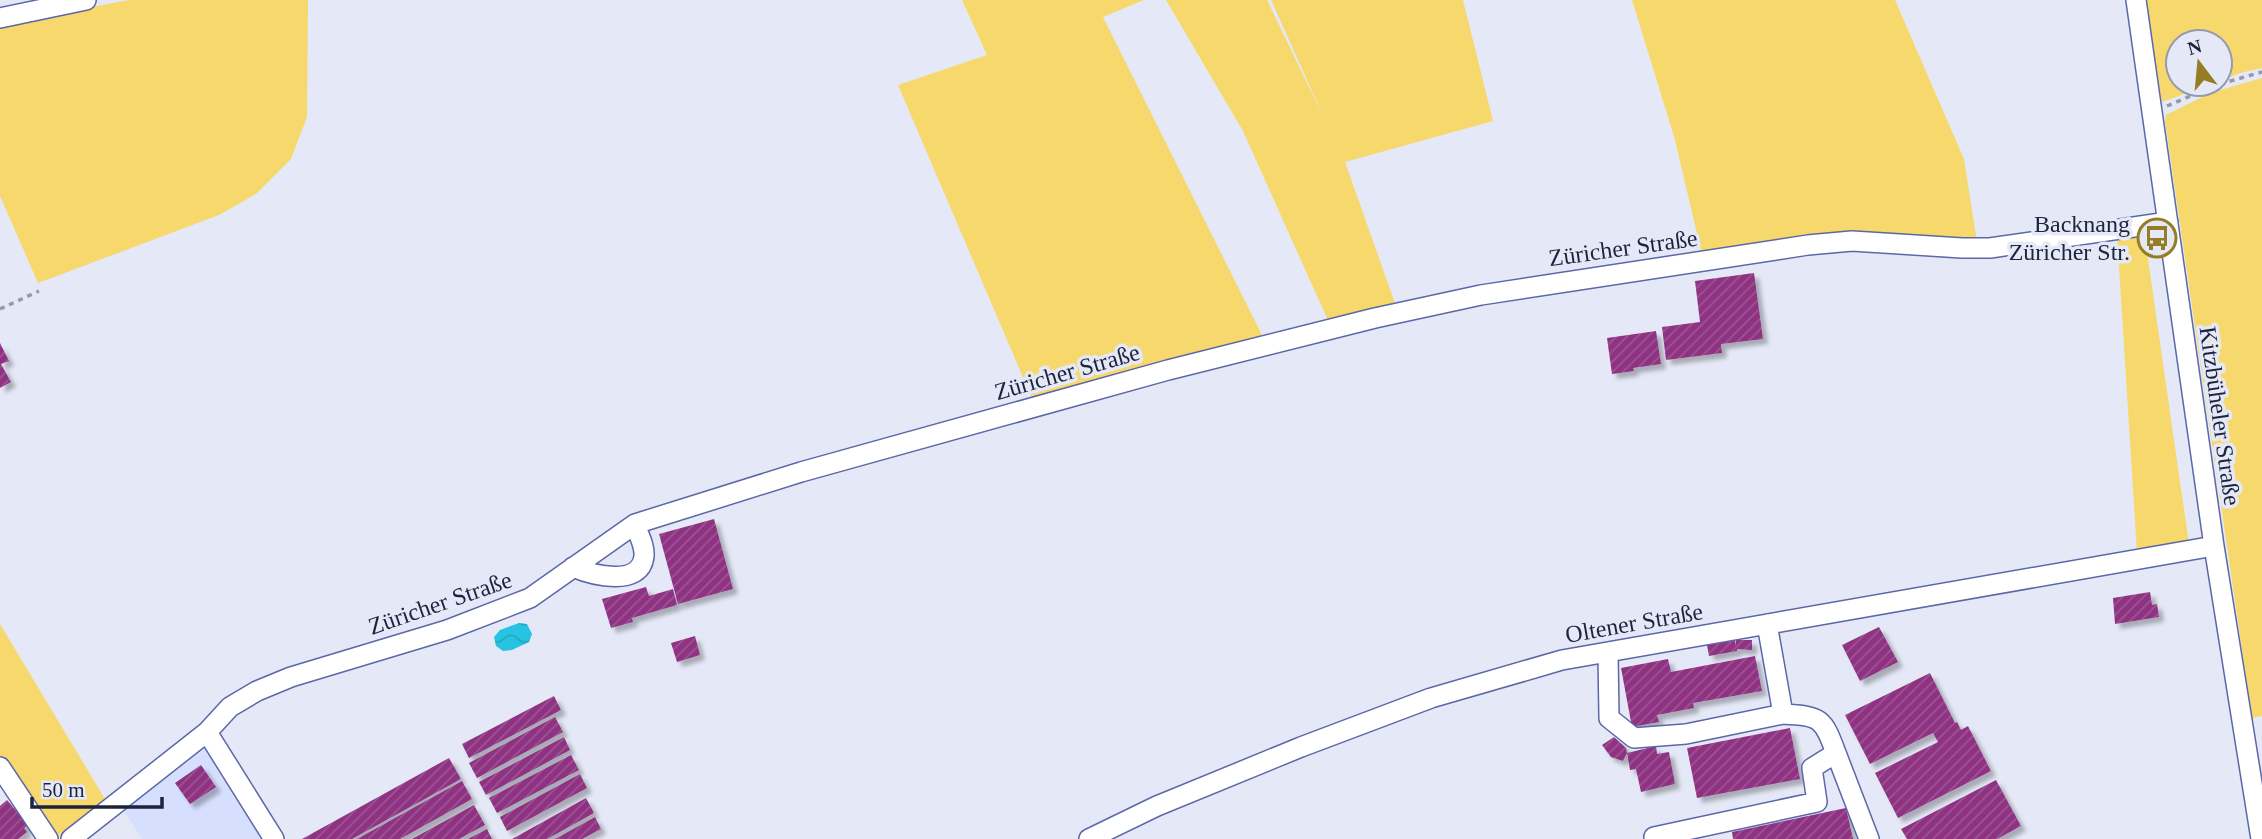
<svg xmlns="http://www.w3.org/2000/svg" width="2262" height="839" font-family="'Times New Roman',serif">
<style>
.built{fill:#d7dfff}
.grass{fill:#f6d86d}
.water{fill:url(#water-waves)}
.building{fill:url(#building-hatch);filter:url(#shadow)}
.lines{fill:none;stroke-linecap:round;stroke-linejoin:round}
.minor-casing{stroke:#5b67a7;stroke-width:22}
.path{stroke:#9599ac;stroke-width:3.5;stroke-dasharray:5 5;stroke-linecap:butt}
.minor{stroke:#fff;stroke-width:19}
.labels{text-anchor:middle;dominant-baseline:central;stroke-width:7;stroke-linejoin:round;paint-order:stroke}
.poi-label{font-size:24px;fill:#1e233d;stroke:#e5e9f7;text-anchor:end}
.street-label{font-size:24px;fill:#1e233d;stroke:#e5e9f7}
</style>
<defs>
<pattern id="water-waves" width="16" height="10" patternUnits="userSpaceOnUse" patternTransform="scale(1.75)"><rect width="16" height="10" fill="#26c4e1"/><path d="M0 5q4-4 8 0t8 0" fill="none" stroke="#22a8c2"/></pattern>
<pattern id="building-hatch" width="6" height="6" patternUnits="userSpaceOnUse" patternTransform="scale(1.75)"><rect width="6" height="6" fill="#903282"/><path d="M-1 1l2-2M0 6l6-6M5 7l2-2" fill="none" stroke="#9b5593"/></pattern>
<filter id="shadow"><feDropShadow dx="5" dy="5" stdDeviation="2" flood-color="#0004"/></filter>
</defs>
<rect width="100%" height="100%" fill="#e5e9f7"/>
<!-- built -->
<path class="built" d="M206,748l62,91h-126l-20,-31z"/>
<!-- grass -->
<path class="grass" d="M129,0h179l-1,117 -16,42 -35,35 -37,21 -181,68 -38,-87v-172z
M962,0h182l-41,17 162,324 -231,62 -136,-318 89,-30z
M1166,0h101l58,120 -54,-120h192l30,121 -148,41 52,147 -67,16 -87,-194z
M1632,0h263l69,159 13,83 -275,13 -27,-115z
M2145,0h117v68l-22,5 -20,8v-39h-42v42h34l-50,18z
M2262,78v638l-10,2 -87,-597 1,-6 44,-22z
M2144,231l45,313 -52,9 -20,-318z
M0,624l105,175 -51,40 -54,-82z"/>
<!-- water -->
<path class="water" d="M519,623l8,1 5,10 -3,8 -17,8 -9,1 -7,-5 -2,-9 6,-7z"/>
<!-- building -->
<path class="building" d="M1754,273l9,66 -42,5 1,9 -56,7 -4,-33 38,-5 -5,-41z
M1656,331l5,33 -28,4 1,3 -22,3 -5,-36z
M0,343l9,18 -8,3 10,18 -11,6z
M714,519l19,70 -55,15 -19,-70z
M646,587l3,9 24,-7 4,16 -45,13 1,4 -22,6 -9,-29z
M2150,592l2,13 5,-1 2,13 -44,7 -2,-26z
M1879,627l19,35 -38,19 -18,-36z
M695,636l5,19 -23,7 -6,-19z
M1735,640l1,6v-6h16v10l-15,-1v2l-28,5 -2,-11z
M1755,656l7,35 -69,12 1,5 -37,7 2,7 -27,5 -11,-59 47,-9 3,13z
M1930,673l25,50 2,-1 4,8 7,-4 23,45 -93,47 -23,-45 63,-31 -5,-9 -63,31 -25,-49z
M554,696l7,14 -92,48 -7,-14z
M555,717l8,15 -86,46 -8,-15z
M1790,728l10,51 -103,19 -10,-50z
M564,737l6,13 -84,45 -7,-13z
M1614,737l12,11 1,5 -4,8 -12,-4 -9,-12z
M1656,746l1,8 12,-2 6,32 -34,8 -5,-23 -6,1 -3,-17z
M571,755l8,15 -82,43 -8,-15z
M449,758l12,21 -109,60h-50z
M201,765l15,22 -26,17 -15,-21z
M580,774l7,14 -80,43 -7,-14z
M1996,780l25,46 -24,13h-90l-6,-10z
M462,781l10,18 -72,40h-43z
M586,798l8,15 -47,26h-35z
M7,800l21,25 -4,3 3,4 -9,7h-18v-33z
M474,805l11,20 -26,14h-47z
M1846,808l7,31h-120l-1,-7z
M595,817l6,12 -19,10h-27z
M487,829l5,10h-24z"/>
<g class="lines">
<defs>
<path id="minor" d="M2136,0l78,546 47,293
M0,18l86,-18
M573,567c19,8 68,21 71,-11 1,-11 -6,-22 -9,-32
M1608,653l1,65 25,20 52,-4 97,-20
M207,732l67,107
M1836,753l33,86
M0,767l48,72
M1654,837l163,-35 -5,-34 24,-15c-13,-35 -15,-37 -53,-39l-16,-90
M71,839l136,-107 23,-25 27,-16 34,-14 156,-47 83,-32 105,-74 166,-52 367,-102 207,-52 106,-23 327,-50 44,-4 110,7h28l178,-26
M1089,839l68,-33 144,-59 130,-49 131,-38 652,-114"/>
</defs>
<!-- minor casing -->
<use href="#minor" class="minor-casing"/>
<!-- path -->
<path class="path" d="M2220,84l42,-12
M2167,106l52,-22
M0,309l39,-18"/>
<!-- minor -->
<use href="#minor" class="minor"/>
</g>
<!-- icons -->
<defs>
<symbol id="bus-ring" viewBox="-11 -11 22 22"><circle r="9.5" fill="#e5e9f7" stroke="#947d25" stroke-width="1.5"/><path d="M-5-6H5V4H4V6H2V4H-2V6H-4V4H-5ZM-3.5-4V0h7V-4ZM-3.5 1.2v1.5H-2V1.2ZM2 1.2v1.5H3.5V1.2Z" fill="#947d25"/></symbol>
</defs>
<g fill-rule="evenodd">
<use href="#bus-ring" x="2135" y="216" width="44" height="44"/>
</g>
<g class="labels">
<!-- poi labels -->
<g class="poi-label">
<text x="2130" y="224">Backnang<tspan x="2130" dy="28">Züricher Str.</tspan></text>
</g>
<!-- street labels -->
<g class="street-label">
<text transform="translate(1623 248) rotate(-8)">Züricher Straße</text>
<text transform="translate(1067 372) rotate(-16)">Züricher Straße</text>
<text transform="translate(2220 416) rotate(82)">Kitzbüheler Straße</text>
<text transform="translate(440 603) rotate(-19)">Züricher Straße</text>
<text transform="translate(1634 623) rotate(-10)">Oltener Straße</text>
</g>
</g>
<!-- north arrow -->
<g transform="translate(2199 63) rotate(344)"><circle r="33" fill="#e5e9f7" stroke="#959aad" stroke-width="2"/>
<path d="M0-5L12 26L0 18L-12 26Z" fill="#947d25"/>
<text y="-10" font-size="19" font-weight="bold" text-anchor="middle" fill="#1e233d">N</text>
</g>
<!-- scale -->
<path d="M32 797v10h130v-10" fill="none" stroke="#1e233d" stroke-width="3.5"/>
<text x="42" y="797" font-size="21" fill="#1e233d" stroke="#e5e9f7" stroke-width="5" paint-order="stroke">50 m</text>
</svg>
